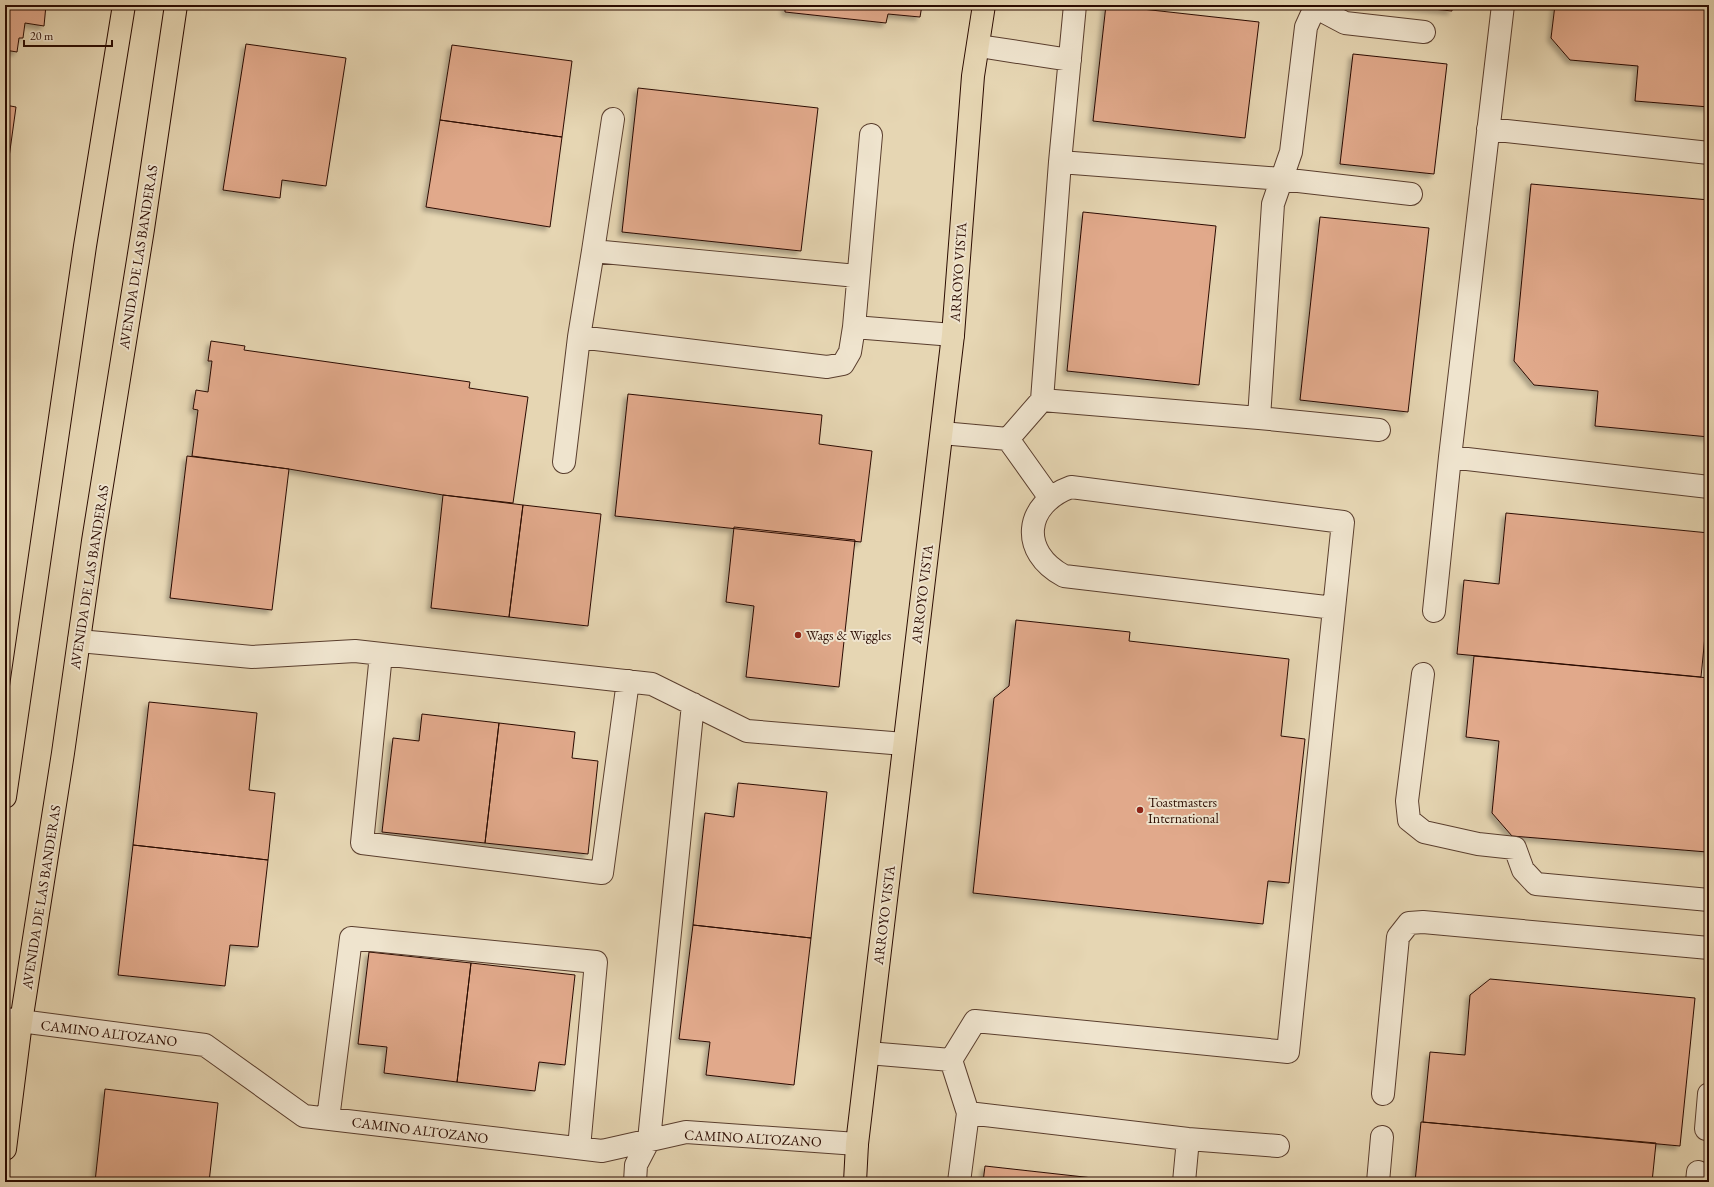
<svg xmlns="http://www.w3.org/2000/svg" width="1714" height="1187" font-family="'EB Garamond',serif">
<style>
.building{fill:#e1a98b;stroke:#2b0b01;filter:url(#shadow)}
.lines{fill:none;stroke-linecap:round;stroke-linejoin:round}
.minor-casing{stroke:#5a3e2e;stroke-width:24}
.major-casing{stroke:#2b0b01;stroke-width:24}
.minor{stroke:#efe4ce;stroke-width:22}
.major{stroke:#e6d6b3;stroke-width:22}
.poi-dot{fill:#8f2418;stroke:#efe4ce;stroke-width:1.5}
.labels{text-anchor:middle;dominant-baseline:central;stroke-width:4;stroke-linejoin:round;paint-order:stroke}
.street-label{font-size:14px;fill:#2b0b01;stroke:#efe4ce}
.poi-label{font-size:14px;fill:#2b0b01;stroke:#efe4ce;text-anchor:start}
</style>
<defs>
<filter id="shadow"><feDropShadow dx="-3.5" dy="3.5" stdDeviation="2" flood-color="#0004"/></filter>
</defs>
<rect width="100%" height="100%" fill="#e6d6b3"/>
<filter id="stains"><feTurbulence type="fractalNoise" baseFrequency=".005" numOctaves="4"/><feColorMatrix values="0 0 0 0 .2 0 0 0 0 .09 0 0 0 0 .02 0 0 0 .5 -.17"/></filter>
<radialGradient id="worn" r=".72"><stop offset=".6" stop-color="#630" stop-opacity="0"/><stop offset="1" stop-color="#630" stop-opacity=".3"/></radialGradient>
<!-- building -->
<path class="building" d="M5,5h41l-2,21 -19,-3 -2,15h-4l-2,14 -12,-2z
M785,5h137l-2,12 -32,-3 -2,9 -101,-11z
M1106,5l153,17 -14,116 -152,-17z
M1394,5h58v6z
M1555,5h154v102l-74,-6 3,-35 -68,-6 -19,-22z
M246,44l100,14 -20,128 -44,-6 -2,18 -57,-8z
M452,45l120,16 -10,76 -122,-17z
M1353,54l94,10 -13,110 -94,-10z
M638,88l180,20 -17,143 -179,-19z
M5,105l11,2 -9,65h-2z
M440,120l122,17 -12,90 -124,-20z
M1531,184l178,16v237l-114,-11 3,-35 -64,-6 -20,-24z
M1083,212l133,14 -17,159 -132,-14z
M1320,217l109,11 -21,184 -108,-12z
M211,341l34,5 -1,4 226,32 -1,6 59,9 -15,106 -70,-8 -154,-26 -97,-13 6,-46 -5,-1 3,-19 12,2 4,-31h-4z
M628,394l194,21 -3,29 53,7 -11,91 -246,-26z
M187,456l102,13 -17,141 -102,-12z
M443,495l80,10 -14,112 -78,-9z
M523,505l78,9 -13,112 -79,-9z
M1506,513l203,20v62l-8,82 -244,-23 7,-74 35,4z
M734,527l121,13 -16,147 -93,-10 8,-71 -28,-4z
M1016,620l114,12 -1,9 160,18 -8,77 24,3 -16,144 -21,-2 -5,43 -290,-31 21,-195 15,-12z
M1474,656l235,22v152l-2,22 -195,-16 -20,-23 7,-72 -33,-4z
M149,702l108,11 -8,77 26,3 -7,67 -135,-15z
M422,714l77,9 -14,120 -103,-11 11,-94 26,3z
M499,723l76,9 -3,26 26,3 -10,93 -103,-11z
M738,783l89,9 -16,146 -118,-13 12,-112 29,4z
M133,845l135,15 -10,87 -28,-2 -5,41 -107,-11z
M693,925l118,13 -17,147 -88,-10 4,-33 -31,-3z
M369,952l102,11 -14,119 -73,-9 3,-26 -29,-3z
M471,963l104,12 -10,90 -26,-3 -4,29 -78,-9z
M1490,979l205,19 -15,148 -257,-24 7,-70 35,3 5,-60z
M105,1089l113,14 -9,79h-114z
M1421,1122l235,21 -4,39h-237z
M985,1166l144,16h-146z
M368,1179l22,3h-22z"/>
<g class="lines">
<defs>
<path id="minor" d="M1311,5l34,18 79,9
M979,46l91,14
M613,119l-20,132 264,25
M1488,129l221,24
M1060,162l221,17 130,15
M854,327l17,-192
M579,337l14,-86
M1042,400l18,-238 15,-157
M1259,418l14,-214 18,-52 15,-125 10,-22
M942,433l66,6 34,-39 217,18 120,12
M1008,439l42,59
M1450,457l259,30
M564,462l15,-125 248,30 16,-3 7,-12 4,-25 99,8
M1434,611l16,-154 53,-452
M79,641l173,16 103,-6 297,33 95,47 157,13
M381,654l-19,189 240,30 26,-192
M1423,674l-16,127 2,19 15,12 54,12 37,4 8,22 13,14 173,16
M5,1019l200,26 99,71 298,35 84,-19 171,12
M868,1053l83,7 24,-39 313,31 55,-530 -272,-35c-47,17 -52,65 -7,89l270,32
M951,1060l17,53 -9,69
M1383,1094l15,-157 11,-14 14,-1 286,26
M968,1113l220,26 90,7
M328,1119l23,-181 245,24 -17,186
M1706,1129l3,-35
M635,1182l1,-17 13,-25 44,-436
M1184,1182l4,-43
M1378,1182l4,-45
M1697,1182l1,-10"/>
<path id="major" d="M5,797l80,-551 39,-241
M5,1149l16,-127 42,-269 30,-212 50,-312 33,-224
M855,1182l2,-38 96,-809 20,-259 11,-71"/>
</defs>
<!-- minor casing -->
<use href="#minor" class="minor-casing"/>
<!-- major casing -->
<use href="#major" class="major-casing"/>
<!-- minor -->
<use href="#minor" class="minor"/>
<!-- major -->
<use href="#major" class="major"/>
</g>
<!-- markers -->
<g class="poi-dot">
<circle cx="798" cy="635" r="4"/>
<circle cx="1140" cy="810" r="4"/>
</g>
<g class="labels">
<!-- street labels -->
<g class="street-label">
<text transform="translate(138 257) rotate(-81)">AVENIDA DE LAS BANDERAS</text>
<text transform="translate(958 272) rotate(-86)">ARROYO VISTA</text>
<text transform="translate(89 577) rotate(-81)">AVENIDA DE LAS BANDERAS</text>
<text transform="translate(922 594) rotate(-83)">ARROYO VISTA</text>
<text transform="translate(41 897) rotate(-81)">AVENIDA DE LAS BANDERAS</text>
<text transform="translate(884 915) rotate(-83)">ARROYO VISTA</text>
<text transform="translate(109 1033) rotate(7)">CAMINO ALTOZANO</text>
<text transform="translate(420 1130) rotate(7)">CAMINO ALTOZANO</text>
<text transform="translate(753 1138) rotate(3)">CAMINO ALTOZANO</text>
</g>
<!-- poi labels -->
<g class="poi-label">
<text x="806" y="635">Wags &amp; Wiggles</text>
<text x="1148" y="802">Toastmasters<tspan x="1148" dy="16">International</tspan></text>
</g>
</g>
<!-- margin -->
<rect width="1714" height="1187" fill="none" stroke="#e6d6b3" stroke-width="20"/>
<rect x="6" y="6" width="1702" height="1175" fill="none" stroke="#2b0b01" stroke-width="2"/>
<rect x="10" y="10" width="1694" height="1167" fill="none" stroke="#2b0b01"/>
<!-- scale -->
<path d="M24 40v6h88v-6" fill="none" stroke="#2b0b01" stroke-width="2"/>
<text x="30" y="40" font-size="12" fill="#2b0b01" stroke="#efe4ce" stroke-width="3" paint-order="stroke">20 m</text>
<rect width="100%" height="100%" filter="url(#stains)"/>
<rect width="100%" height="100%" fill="url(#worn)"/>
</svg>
